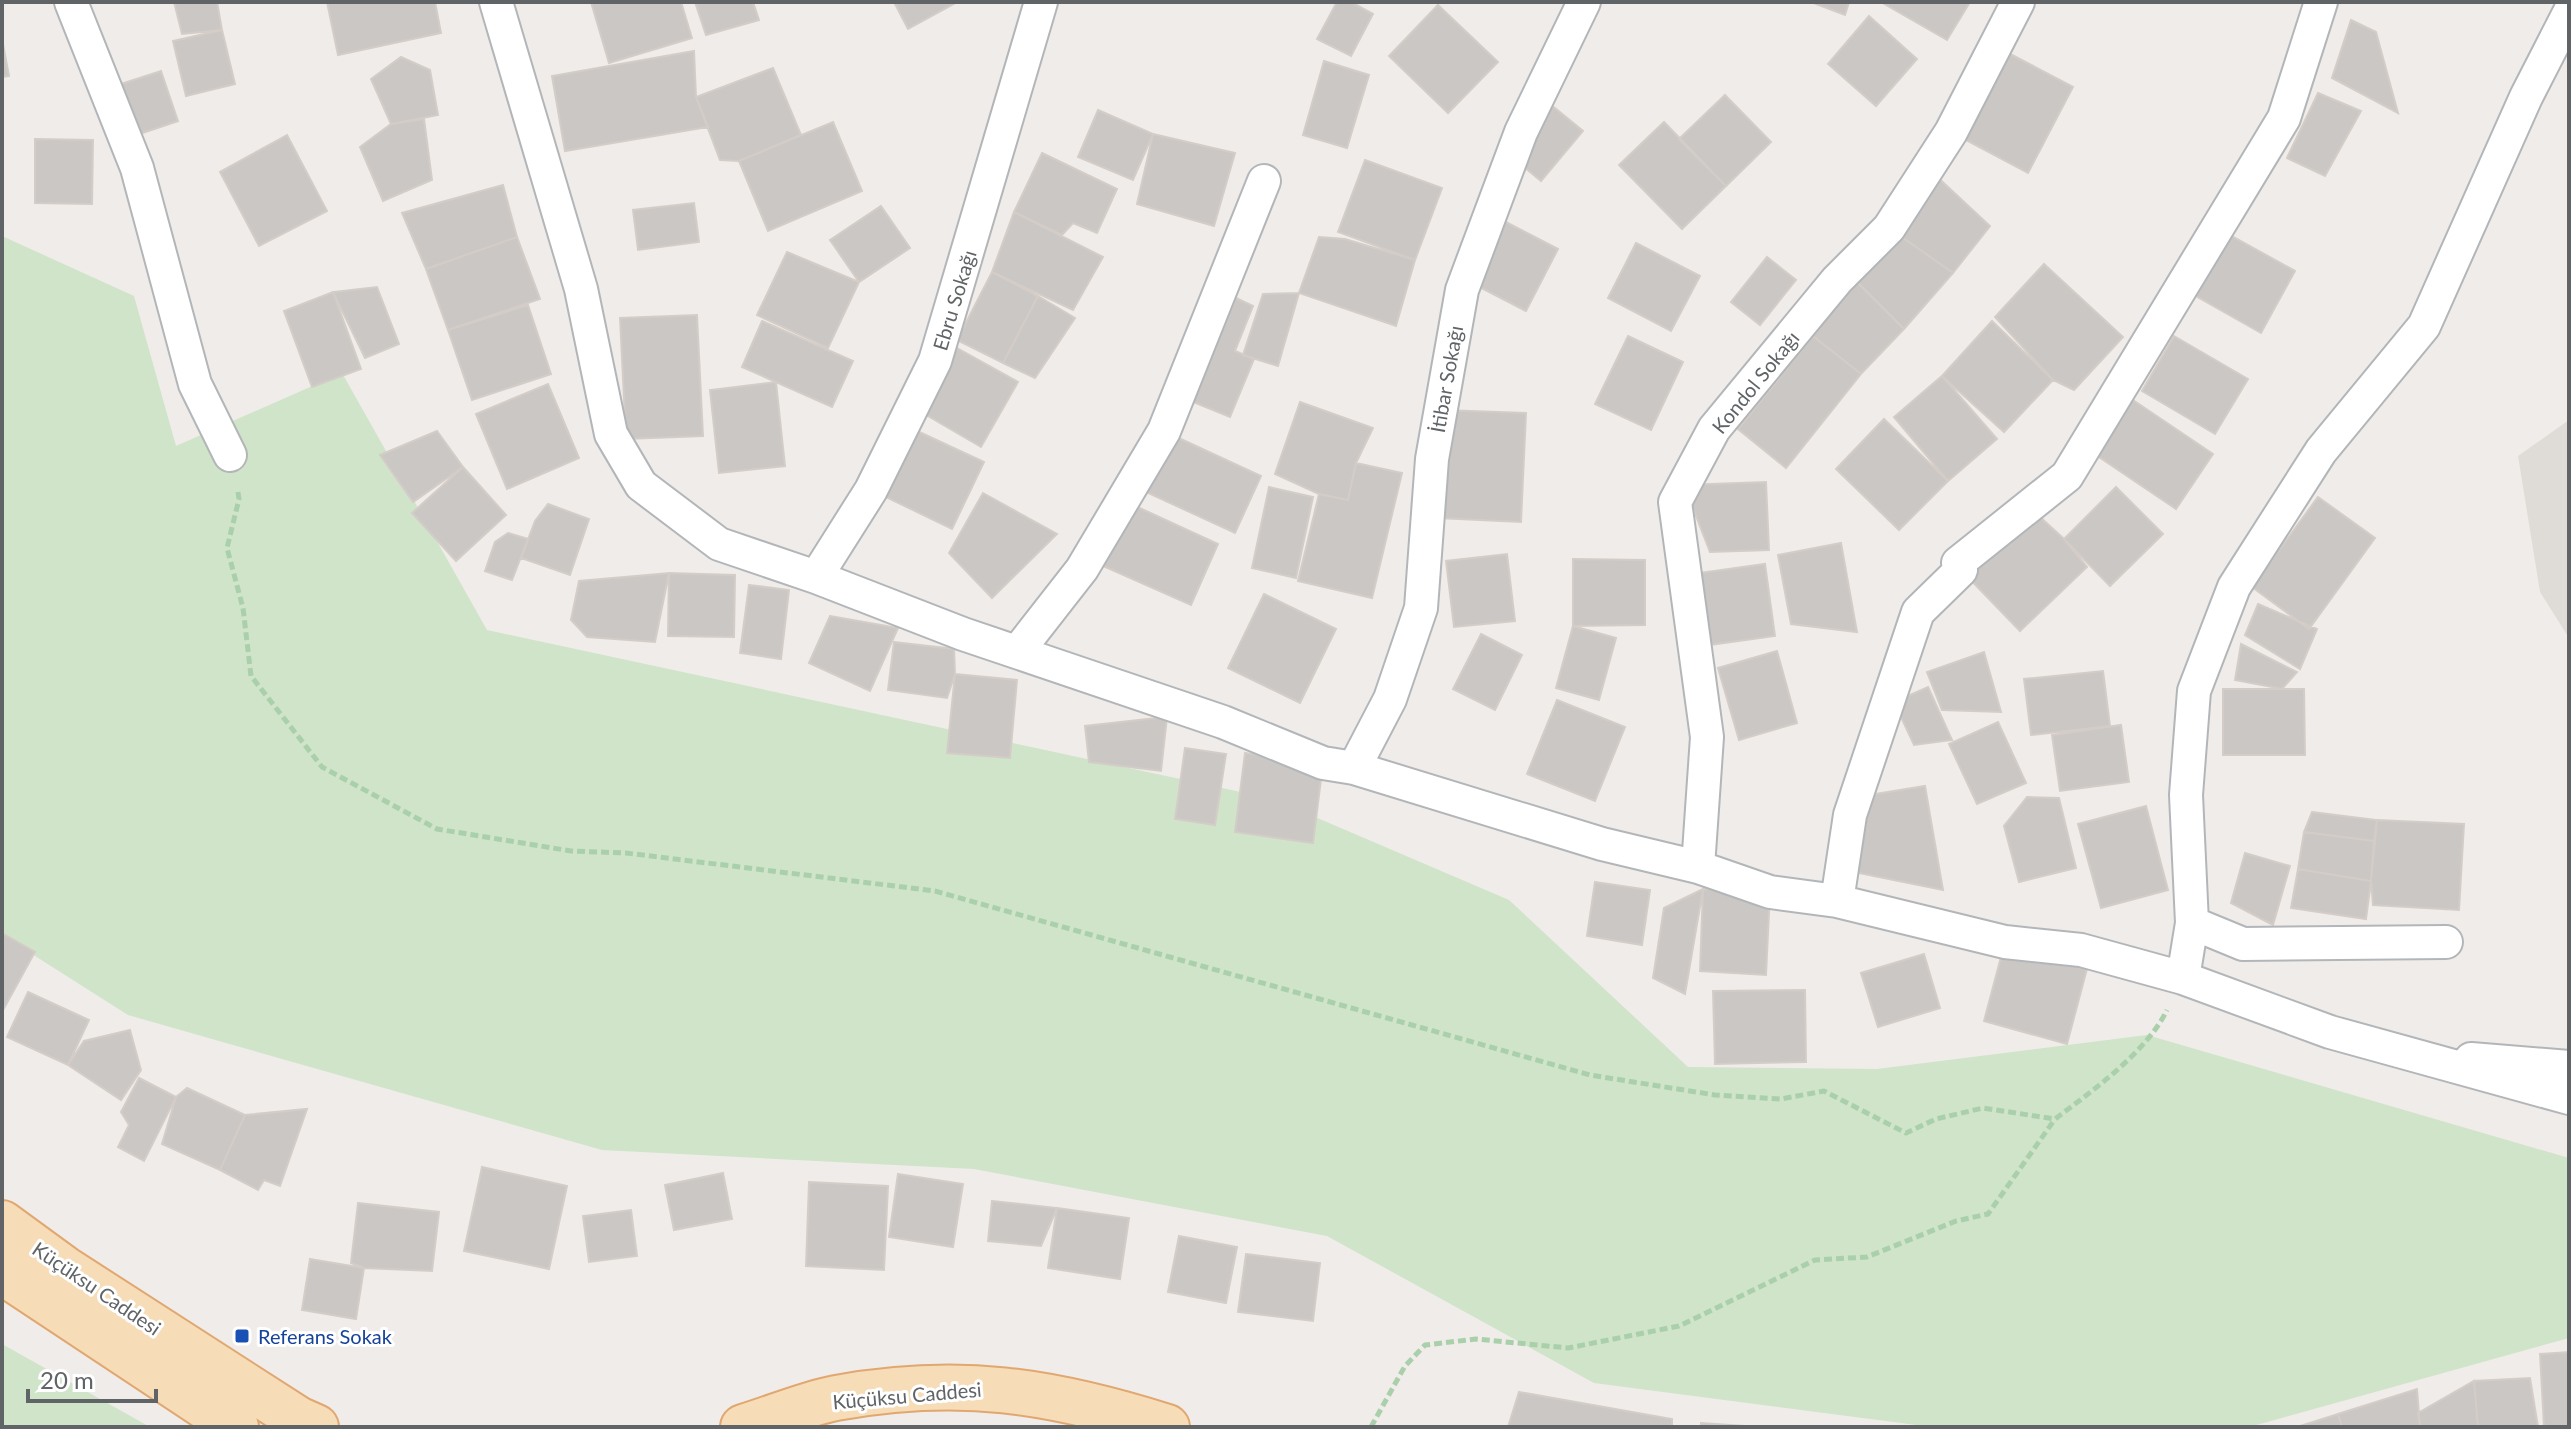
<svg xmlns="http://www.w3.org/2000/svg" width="2571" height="1429" font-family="Lato,sans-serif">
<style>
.education{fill:#dfdcd7}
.green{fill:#cfe4c9}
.building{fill:#cbc7c5;stroke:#d4cdc7;stroke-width:2}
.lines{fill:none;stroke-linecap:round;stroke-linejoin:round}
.minor-casing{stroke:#b3b6b9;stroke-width:36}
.primary-casing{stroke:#e1a770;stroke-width:48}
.path{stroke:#aad0ab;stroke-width:5;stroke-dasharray:8 4;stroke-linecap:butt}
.minor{stroke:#fff;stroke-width:32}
.primary{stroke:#f6ddb8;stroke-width:44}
.transit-dot{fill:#1a4fb4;stroke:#fff;stroke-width:3}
.labels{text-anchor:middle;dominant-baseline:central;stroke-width:6;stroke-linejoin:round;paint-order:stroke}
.street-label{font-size:20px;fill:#606467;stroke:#fff}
.transit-label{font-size:20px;fill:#164399;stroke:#fff;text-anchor:start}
</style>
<rect width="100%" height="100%" fill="#f0ece9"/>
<!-- education -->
<path class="education" d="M2569,420v218l-29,-46 -22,-136z"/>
<!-- green -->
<path class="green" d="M2,236l132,60 42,150 166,-73 145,257 786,169 236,101 179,167 189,2 270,-34 422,123v180l-320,89h-317l-338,-44 -267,-147 -353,-67 -372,-19 -474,-135 -126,-80z
M2,1344l148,83h-148z"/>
<!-- building -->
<path class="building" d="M174,2h43l5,28 -40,4z
M327,2h108l6,31 -103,22z
M591,2h90l11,36 -83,25z
M695,2h58l6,18 -53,15z
M894,2h63l-49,27z
M1337,2h14l22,12 -22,42 -34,-17z
M1811,2h38l-4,13z
M1881,2h89l-23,38z
M1438,5l60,57 -50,51 -59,-57z
M1869,16l48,43 -41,47 -48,-42z
M2351,20l25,12 22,81 -66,-35z
M222,30l13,54 -49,12 -13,-55z
M2,39l7,37 -7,1z
M1995,46l78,41 -45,86 -77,-41z
M694,51l2,46 12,30 -143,24 -13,-75z
M401,57l29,13 8,45 -47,9 -20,-45z
M1324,61l45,14 -22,73 -44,-13z
M773,68l28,67 -62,26 -19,-1 -24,-63z
M161,71l17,50 -53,18 -4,-55z
M2318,93l43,18 -36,65 -38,-18z
M1539,95l44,36 -42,50 -29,-24z
M1725,95l46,47 -45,44 -47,-47z
M1098,110l55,24 -20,46 -55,-23z
M424,119l8,61 -49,21 -23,-54 31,-23z
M833,122l29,69 -94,40 -29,-70z
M1664,122l62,64 -44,43 -63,-64z
M1153,134l82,19 -21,73 -77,-22z
M287,135l40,76 -68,35 -39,-74z
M35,139l58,1 -1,64 -57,-1z
M1042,153l75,36 -20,44 -24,-10 -11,12 -48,-23z
M1365,160l77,28 -27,72 -77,-28z
M1933,173l57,53 -37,47 -64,-45z
M503,185l14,52 -91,32 -24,-56z
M694,203l5,39 -61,8 -5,-40z
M881,206l29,42 -51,34 -29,-42z
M1014,212l89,45 -30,53 -81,-38z
M1500,219l58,30 -32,62 -58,-30z
M1889,228l64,45 -49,56 -55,-55z
M2230,235l65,36 -34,62 -65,-37z
M517,237l23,62 -92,31 -22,-61z
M1319,237l26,2 70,21 -19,66 -97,-33z
M1636,243l64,33 -29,55 -63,-33z
M787,252l72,30 -31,66 -71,-33z
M1767,257l29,23 -36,45 -29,-23z
M2044,264l79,73 -49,53 -21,-10 -58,-63z
M992,272l46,24 -35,67 -46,-23z
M1849,274l55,55 -43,45 -48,-38 -9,-16z
M377,287l22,57 -34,14 -32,-66z
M333,292l28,77 -49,18 -28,-76z
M1299,293l-21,73 -35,-11 20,-61z
M1038,296l37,22 -40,60 -32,-15z
M1236,298l17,8 -18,45 19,8 -24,58 -37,-15z
M528,305l23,69 -79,26 -24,-70z
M697,315l6,121 -77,3 -6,-121z
M762,321l91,40 -21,46 -90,-40z
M1992,321l61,59 -49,52 -62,-56z
M1628,336l55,26 -32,68 -56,-26z
M1813,336l48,38 -75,94 -48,-39z
M2174,336l74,43 -33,55 -73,-43z
M957,348l61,34 -37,65 -60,-35z
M1942,376l55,63 -49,42 -54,-64z
M776,382l9,84 -66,7 -9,-83z
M548,384l31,74 -72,31 -31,-75z
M2130,398l83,56 -37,55 -83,-56z
M1300,402l73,26 -17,35 -8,37 -29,-6 -44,-20z
M1442,410l84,3 -5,109 -83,-4z
M1884,419l64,62 -49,49 -63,-61z
M915,430l69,32 -32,67 -68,-33z
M437,431l26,36 -50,35 -33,-47z
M1170,434l91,42 -26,57 -91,-42z
M1356,463l46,10 -30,125 -74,-17 21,-87 29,6z
M463,467l43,48 -50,46 -44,-48z
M1766,482l3,68 -59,2 -26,-67z
M1269,487l44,10 -17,81 -44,-10z
M2116,487l47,47 -53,52 -46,-47z
M983,493l74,41 -65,64 -43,-45z
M2318,497l57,41 -66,91 -57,-42z
M548,504l41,15 -19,56 -49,-17 14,-37z
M1131,504l87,40 -27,61 -88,-39z
M2028,506l36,33 23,28 -67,64 -59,-61z
M508,533l20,6 -16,41 -27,-9 10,-29z
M1841,543l16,89 -66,-8 -13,-69z
M1507,554l8,67 -61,6 -8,-66z
M1573,559l72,1v65l-72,1z
M1765,564l10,72 -66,9 -10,-72z
M669,573l-14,69 -68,-5 -16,-17 8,-39z
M669,573l66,2 -1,62 -66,-1z
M749,585l40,5 -8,69 -41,-6z
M1264,594l72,35 -36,74 -72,-35z
M2258,604l59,25 -17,40 -55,-34z
M830,616l68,12 -28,63 -61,-28z
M1573,626l43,12 -17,62 -43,-12z
M1481,634l41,21 -27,55 -42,-21z
M894,642l60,7 1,25 -8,24 -59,-8z
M2241,644l56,28 -15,17 -47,-9z
M1777,651l20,72 -58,17 -21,-72z
M1984,652l17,60 -59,-2 -15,-38z
M2103,671l7,55 -79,9 -7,-56z
M955,674l62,6 -7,78 -63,-5z
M1928,687l24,53 -38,5 -20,-43z
M2223,689h81l1,66h-82z
M1557,700l68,27 -30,74 -68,-27z
M1167,717l-6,54 -72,-9 -4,-36z
M1998,722l28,61 -49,21 -28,-60z
M2121,725l8,57 -69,9 -8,-56z
M1185,748l41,6 -11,71 -40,-6z
M1245,753l78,10 -10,80 -78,-11z
M1925,786l18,104 -89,-18 16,-77z
M2027,797l32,1 17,70 -57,14 -15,-56z
M2146,806l22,84 -67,18 -23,-84z
M2312,812l65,8 -3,21 -70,-9z
M2377,820l87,4 -5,86 -86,-5 -2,-24z
M2304,832l70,9 -3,40 -73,-12z
M2245,853l45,13 -17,59 -42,-22z
M2298,869l73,12 -5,38 -75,-11z
M1595,882l55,8 -8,55 -55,-9z
M1703,889l67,3 -4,83 -66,-4z
M1703,889l-18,105 -32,-16 11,-70z
M2,933l33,19 -33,60z
M2005,942l83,23 -21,79 -83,-23z
M1924,954l16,54 -62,19 -17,-54z
M1805,990l1,72 -91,2 -2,-73z
M28,992l61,28 -21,45 -61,-28z
M130,1030l11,40 -20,30 -53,-35 16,-24z
M139,1078l37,19 -32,64 -26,-14 11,-22 -8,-13z
M187,1088l58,27 -25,55 -58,-26 14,-47z
M307,1109l-27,77 -16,-6 -6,10 -38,-20 25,-55z
M482,1167l85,19 -18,83 -85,-18z
M723,1173l9,46 -58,11 -9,-45z
M898,1174l65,10 -10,63 -64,-10z
M809,1182l79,4 -4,84 -78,-4z
M992,1201l65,7 -16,38 -53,-5z
M358,1203l81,9 -7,59 -68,-3 -13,-5z
M1057,1208l72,10 -9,61 -72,-11z
M631,1210l6,46 -48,6 -6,-46z
M1179,1236l58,11 -11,56 -58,-11z
M1246,1254l74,9 -7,58 -75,-9z
M310,1259l54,9 -8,51 -54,-9z
M2569,1352v75h-25l-4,-73z
M2530,1378l8,49h-60l-4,-46z
M2474,1381l4,46h-58l-2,-14z
M2417,1389l3,38h-78l-4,-13z
M1519,1392l153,27v8h-164z
M2338,1414l4,13h-45z
M1701,1423l43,3v1h-43z"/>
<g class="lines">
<defs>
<path id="minor" d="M71,2l66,166 58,216 35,71
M496,2l85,287 30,145 30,51 78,59 97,33 147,57 260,88 100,41 31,5 248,76 96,23 72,25 67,9 168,41 76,8 102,28 147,54 239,66
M816,577l55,-87 64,-129 106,-359
M1018,651l64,-82 82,-138 100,-250
M1354,768l36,-69 31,-91 11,-149 30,-169 59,-158 63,-130
M1698,867l9,-130 -32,-235 39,-73 123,-149 52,-52 62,-96 67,-130
M1837,901l13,-86 68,-203 43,-42 -3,-7 109,-87 217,-358 37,-116
M2192,923l51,21 203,-2
M2183,978l9,-55 -6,-128 8,-104 40,-104 87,-136 103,-125 102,-229 43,-84
M2471,1059l98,8"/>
<path id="primary" d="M2,1223l63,46 233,150 18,8
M2,1272l234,155
M743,1427c30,-9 62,-23 93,-29 123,-22 214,-8 331,29"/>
</defs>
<!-- minor casing -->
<use href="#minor" class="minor-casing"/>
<!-- primary casing -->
<use href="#primary" class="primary-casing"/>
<!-- path -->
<path class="path" d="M238,492l1,7 -12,49 16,60 8,68 71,91 115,62 134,22 55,2 309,38 655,184 125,20 66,4 43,-8 82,42 30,-14 47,-11 72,11c37,-28 91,-66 112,-109
M1371,1427l34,-61 20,-21 51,-6 92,9 111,-22 136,-66 52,-3 89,-36 32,-7 67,-95"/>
<!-- minor -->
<use href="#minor" class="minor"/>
<!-- primary -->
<use href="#primary" class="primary"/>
</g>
<!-- markers -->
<rect class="transit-dot" x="234" y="1328" width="16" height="16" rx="4"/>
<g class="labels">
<!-- street labels -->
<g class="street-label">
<text transform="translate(954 300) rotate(-73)">Ebru Sokağı</text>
<text transform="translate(1446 379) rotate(-80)">İtibar Sokağı</text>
<text transform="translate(1755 382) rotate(-51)">Kondol Sokağı</text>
<text transform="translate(97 1288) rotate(34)">Küçüksu Caddesi</text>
<text transform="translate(907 1395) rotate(-5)">Küçüksu Caddesi</text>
</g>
<!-- transit labels -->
<g class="transit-label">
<text x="258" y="1336">Referans Sokak</text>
</g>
</g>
<!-- border -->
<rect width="2571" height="1429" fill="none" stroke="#606467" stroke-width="8"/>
<!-- scale -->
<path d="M28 1389v12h128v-12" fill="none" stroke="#606467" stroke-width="4"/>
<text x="40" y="1389" font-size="24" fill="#606467" stroke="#ffffff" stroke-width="6" paint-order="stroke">20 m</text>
</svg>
